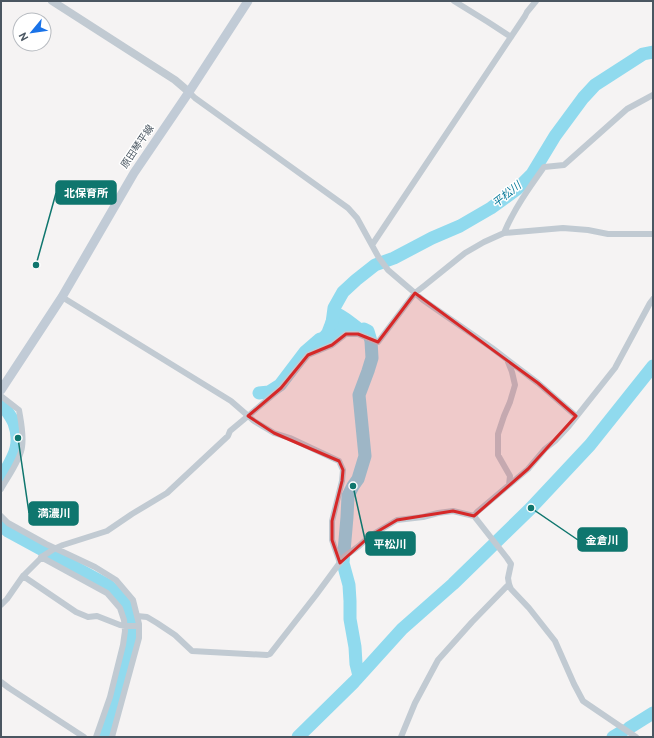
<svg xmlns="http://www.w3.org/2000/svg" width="654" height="738" font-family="Overpass,'Noto Sans JP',sans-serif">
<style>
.water{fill:#90daee}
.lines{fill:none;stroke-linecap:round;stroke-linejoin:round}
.river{stroke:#90daee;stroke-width:13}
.minor{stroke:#c1cad2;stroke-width:6}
.tertiary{stroke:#c1cad2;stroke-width:8}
.secondary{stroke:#c1cbd6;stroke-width:9}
.marked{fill:#d62828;fill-opacity:0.2;stroke:#d62828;stroke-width:3;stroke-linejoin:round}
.labels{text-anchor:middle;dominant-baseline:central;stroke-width:3;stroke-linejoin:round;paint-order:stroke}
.street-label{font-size:10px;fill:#4a5661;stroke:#fff}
.water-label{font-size:11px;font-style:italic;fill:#0c7c9b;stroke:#fff}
.leader{fill:none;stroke:#0f766e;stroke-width:1.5}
.callout-dot{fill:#0f766e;stroke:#fff;stroke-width:1.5}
.callout{fill:#0f766e;stroke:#0f766e;stroke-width:1.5}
.callout-label{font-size:11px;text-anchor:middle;font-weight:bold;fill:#fff}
</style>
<rect width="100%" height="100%" fill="#f5f3f3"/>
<!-- water -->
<path class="water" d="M332,304c16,7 32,20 44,32l-2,2 -18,-7 -29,15 -21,5v-2l16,-19z"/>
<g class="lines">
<!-- river -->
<path class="river" d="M332,323l2,-15 9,-16 13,-12 19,-15 19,-7 38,-20 28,-12 31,-18 26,-19 15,-15 23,-38 28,-38 12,-13 45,-29 3,-2 10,-2
M259,393l10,-1 11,-7 25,-33 15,-13
M1,402c4,7 10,14 13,21 9,24 -3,37 -13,56
M1,525l7,6 101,55c9,9 19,19 22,32 5,21 -4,43 -10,63 -6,19 -11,38 -18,56
M359,676l-3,-12 -1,-17 -5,-28v-18l-1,-16 -6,-22 4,-46 1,-21 5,-10 5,-7 7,-23 -6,-61 9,-24 4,-13 -1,-17 -3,-10 -4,-2
M629,728l24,-15
M298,737l56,-55 48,-53 51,-45 78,-76 59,-63 63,-79
M613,737l10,-6"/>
<!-- minor -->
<path class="minor" d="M454,1l34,21 23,15
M189,92l6,6 153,110 9,10 22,40 9,12 35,30 69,48 46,35 38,33
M504,233c10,-24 25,-45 40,-66l20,-2 63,-56 26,-14
M372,245l153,-229 2,-4 9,-11
M62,297l169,104 23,20 20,12 16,5 49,23 4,9 -1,11 -10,40v19l8,23
M508,362l4,10 3,13 -5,17 -6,14 -6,18v21l12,21 -1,9
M1,396l18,14c2,12 5,25 3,37 -1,12 -15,31 -21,42
M1,516l7,7 38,21 49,23 21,13 17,20 6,24v14l-27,99
M474,516l3,-4 51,-43 17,-20 10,-8 14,-15 46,-58 35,-65 3,-4
M41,557l66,36 13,15 4,12 1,11 -2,14 -13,52 -14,40
M23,576l53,36 12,5 9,-1 23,9 7,1h12
M1,605l6,-6 16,-23 20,-20 11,-7 9,-4 44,-14 25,-17 35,-21 61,-57 2,-5 18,-15 33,-28 27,-33 24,-10 14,-11h12l20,8 37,-49 9,-7 41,-33 19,-11 20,-9 59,-5 25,2 20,4h45
M137,616l10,1 10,6 18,12 17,16 75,4 3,-1 46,-59 28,-38 15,-11 11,-10 27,-16 26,-3 15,-4 15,-2 21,5 33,42 4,6 -3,14 1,6 2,5 18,19 26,33 19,43 9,17 53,36
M1,682l8,6 75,49
M401,737l14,-34 23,-43 34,-38 37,-38"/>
<!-- tertiary -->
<path class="tertiary" d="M52,1l123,79 14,12"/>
<!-- secondary -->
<path class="secondary" d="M1,390l61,-93 72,-124 55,-81 59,-91"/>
</g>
<!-- marked area -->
<path class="marked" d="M415,293l123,90 38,33 -48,53 -54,47 -21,-5 -56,9 -27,16 -30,27 -8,-23v-19l10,-40 1,-11 -4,-9 -65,-28 -26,-17 33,-28 27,-33 24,-10 14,-11h12l20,8z"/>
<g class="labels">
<!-- street labels -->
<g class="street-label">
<text transform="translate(138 147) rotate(-56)">原田琴平線</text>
</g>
<!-- water labels -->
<g class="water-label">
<text transform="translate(507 195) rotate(-39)">平松川</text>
</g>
</g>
<!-- callouts -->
<path class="leader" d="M36 265L56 193M18 438L29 513M531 508L578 540M353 486L366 544"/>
<g class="callout-dot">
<circle cx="36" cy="265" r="4"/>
<circle cx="18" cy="438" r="4"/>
<circle cx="531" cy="508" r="4"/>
<circle cx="353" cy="486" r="4"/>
</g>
<g class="callout">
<rect x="56" y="181" width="60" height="23" rx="4"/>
<rect x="29" y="502" width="49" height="23" rx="4"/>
<rect x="578" y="528" width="49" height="23" rx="4"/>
<rect x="366" y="532" width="49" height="23" rx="4"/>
</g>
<g class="callout-label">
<text x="86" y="197">北保育所</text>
<text x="54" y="517">満濃川</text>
<text x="602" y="544">金倉川</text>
<text x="390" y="548">平松川</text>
</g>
<!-- border -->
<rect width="654" height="738" fill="none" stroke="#4a5661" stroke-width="4"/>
<!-- north arrow -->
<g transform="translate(32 32) rotate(241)"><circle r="19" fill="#ffffff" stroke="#b7bbc0"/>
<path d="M0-3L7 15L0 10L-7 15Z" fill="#1a73e8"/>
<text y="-6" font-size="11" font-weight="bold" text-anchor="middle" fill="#4a5661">N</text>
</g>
</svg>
